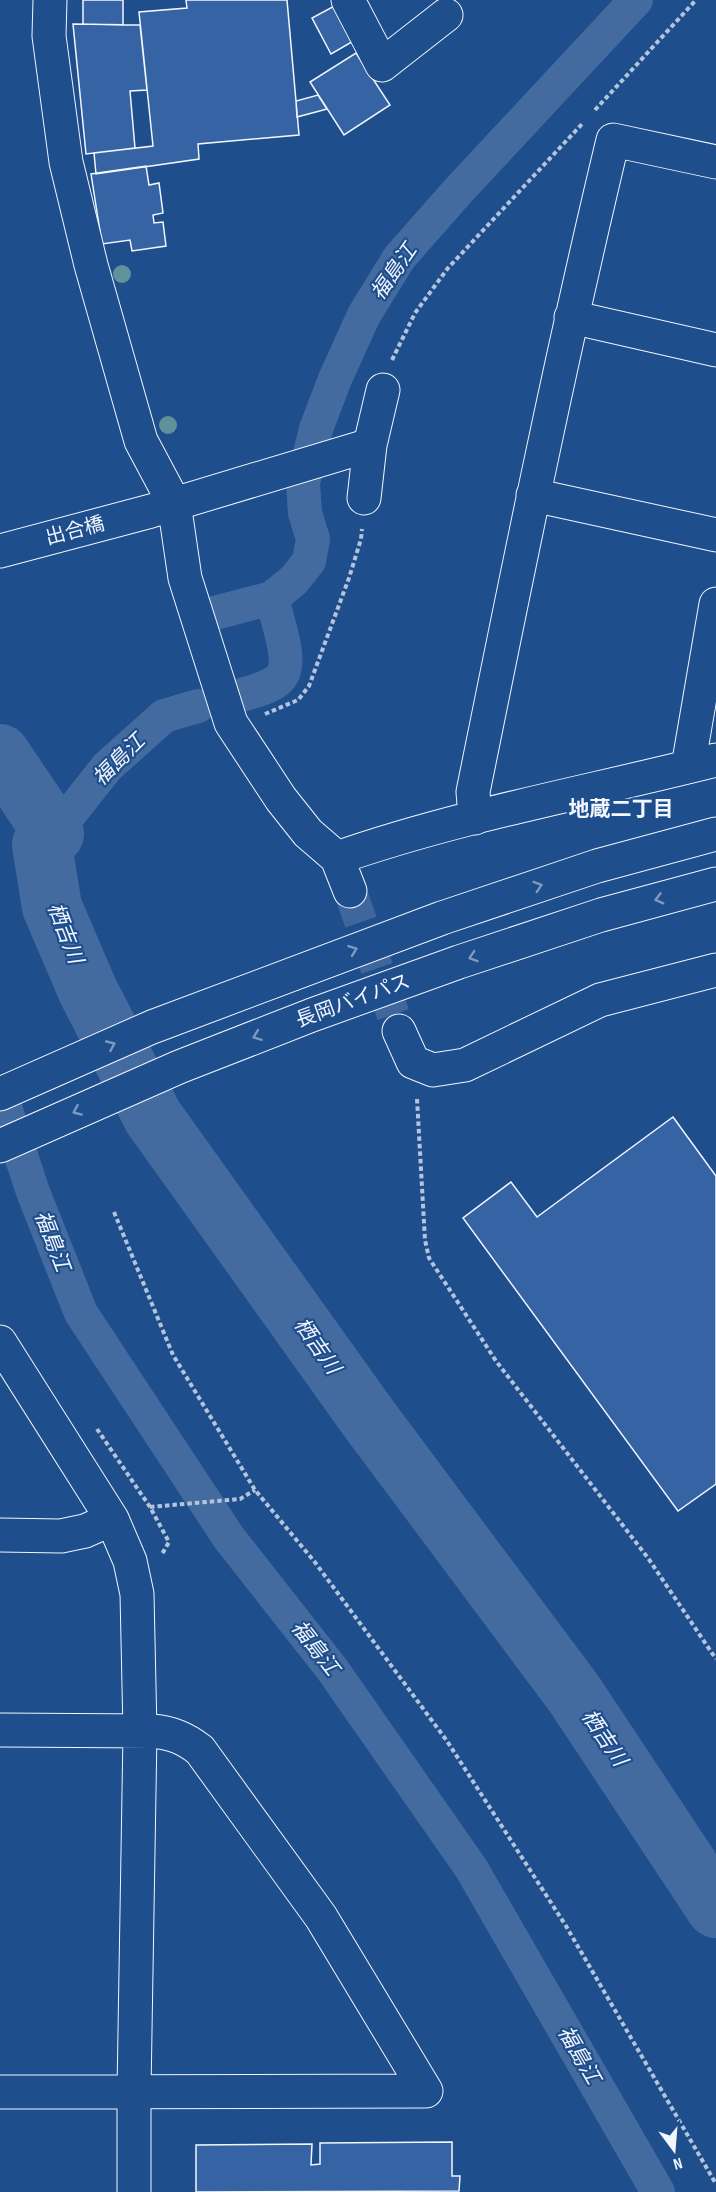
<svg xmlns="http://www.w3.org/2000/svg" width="716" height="2192" font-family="'Sofia Sans Condensed','Noto Sans JP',sans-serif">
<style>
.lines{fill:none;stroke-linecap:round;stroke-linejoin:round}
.canal{stroke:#446ba0;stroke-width:34}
.river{stroke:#446ba0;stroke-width:60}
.building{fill:#3563a3;stroke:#f2f6ff;stroke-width:1.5}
.minor-tunnel{stroke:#3f679d;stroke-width:33;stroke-dasharray:33 16;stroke-linecap:butt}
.minor-casing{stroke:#f2f6ff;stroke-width:35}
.highway-casing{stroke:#f2f6ff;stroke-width:35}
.path{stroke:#b3c4dc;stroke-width:4;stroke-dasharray:4.5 3;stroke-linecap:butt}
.minor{stroke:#1f4e8c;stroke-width:33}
.highway{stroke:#1f4e8c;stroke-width:33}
.tree{fill:#61919a}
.oneway{stroke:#7e9ac0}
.labels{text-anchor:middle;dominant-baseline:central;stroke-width:4.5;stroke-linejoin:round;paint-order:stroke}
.street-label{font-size:20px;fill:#f2f6ff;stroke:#1f4e8c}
.water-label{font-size:21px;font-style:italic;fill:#f2f6ff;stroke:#1f4e8c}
.neighbourhood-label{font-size:21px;font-weight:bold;fill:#f2f6ff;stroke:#1f4e8c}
</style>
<rect width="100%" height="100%" fill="#1f4e8c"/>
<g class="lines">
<!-- canal -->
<path class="canal" d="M211,614l61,-16 22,-18 15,-19 4,-22 -8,-26 -2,-30 13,-54 19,-50 29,-64 35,-57 59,-67 178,-191
M238,696c13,-4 29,-7 40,-16 18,-15 -2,-61 -6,-82
M54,834l53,-67 57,-51 34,-10
M0,1092l33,100 48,121 148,225 103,131 139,199 187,324"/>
<!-- river -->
<path class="river" d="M0,754l54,80 -12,11 10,62 36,84 65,126 216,302 206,276 141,213"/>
</g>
<!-- building -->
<path class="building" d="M83,0h40v25l-40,-1z
M186,0h101l12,135 -101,9 1,15 -103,15 -2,-21 59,-7 -14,-134 48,-4z
M338,4l19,35 -26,15 -19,-36z
M73,24l67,1 7,65 -17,1 5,57 -49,6z
M356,53l34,52 -46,30 -34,-53z
M318,95l9,14 -30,8 -1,-16z
M146,166l3,19 10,-2 4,30 -10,2 1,8 9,-1 3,24 -34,5 -2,-11 -28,4 -11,-70z
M673,1117l43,59v308l-38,27 -215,-293 48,-36 26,35z
M452,2142v34h8l-1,15 -263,1v-47l116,-1 -1,21 9,-1v-21z"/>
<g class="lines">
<!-- minor-tunnel -->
<path class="minor-tunnel" d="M350,891l49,140"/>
<defs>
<path id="minor" d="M50,0l-1,36 17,126 25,103 50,176 33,62 11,75 46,145 50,76 27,34 29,25 13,33
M348,0l34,65 64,-50
M571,317l145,33
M533,495l183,40
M364,498l6,-53
M0,551l151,-40 219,-66 13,-55
M688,767l28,-163
M475,818l-2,-26c44,-218 88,-436 140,-652l103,22
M337,858c123,-43 253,-66 379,-98
M399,1031l14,31 20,8 32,-5 135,-65 116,-30
M0,1342l112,177 18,42 7,33 3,138 -6,359v101
M0,1535l61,1 24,-5 27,-12
M0,1730l152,1c20,2 33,7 48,19l121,167 105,174 -426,1"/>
<path id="highway" d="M0,1094l152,-67 290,-109 155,-52 119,-32
M0,1146l179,-79 133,-52 147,-53 142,-47 115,-31"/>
</defs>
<!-- minor casing -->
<use href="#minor" class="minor-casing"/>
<!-- highway casing -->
<use href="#highway" class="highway-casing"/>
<!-- path -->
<path class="path" d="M595,110l101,-110
M392,360l23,-47 33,-45 134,-144
M265,714l33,-14 11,-14 40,-108 12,-39 1,-10
M417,1099l8,141 4,18 67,103 152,197 68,101
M114,1212l59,143 82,135 59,71 133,180 119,185 150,258
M97,1429l53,78 19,35 -7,12
M150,1507l90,-8 15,-9"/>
<!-- minor -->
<use href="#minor" class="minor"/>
<!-- highway -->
<use href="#highway" class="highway"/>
</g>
<!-- trees -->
<g class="tree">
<circle cx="122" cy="274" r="9"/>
<circle cx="168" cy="425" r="9"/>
</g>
<!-- one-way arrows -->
<defs><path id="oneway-chevron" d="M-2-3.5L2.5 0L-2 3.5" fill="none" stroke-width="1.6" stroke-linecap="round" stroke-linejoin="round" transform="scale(1.5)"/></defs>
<g class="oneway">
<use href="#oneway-chevron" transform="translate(538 886) rotate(-18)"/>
<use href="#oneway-chevron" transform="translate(659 899) rotate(165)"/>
<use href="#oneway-chevron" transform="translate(353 950) rotate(-20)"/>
<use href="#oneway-chevron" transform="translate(473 957) rotate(162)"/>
<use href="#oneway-chevron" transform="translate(257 1036) rotate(159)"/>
<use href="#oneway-chevron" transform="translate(111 1045) rotate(-24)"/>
<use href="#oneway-chevron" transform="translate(77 1111) rotate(156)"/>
</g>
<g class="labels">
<!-- street labels -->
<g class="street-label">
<text transform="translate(75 531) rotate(-15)">出合橋</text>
<text transform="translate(353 1001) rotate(-20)">長岡バイパス</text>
</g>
<!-- water labels -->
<g class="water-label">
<text transform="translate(394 272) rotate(-55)">福島江</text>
<text transform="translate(119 760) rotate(-45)">福島江</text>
<text transform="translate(65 933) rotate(69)">栖吉川</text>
<text transform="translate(52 1241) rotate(69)">福島江</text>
<text transform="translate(317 1346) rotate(55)">栖吉川</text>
<text transform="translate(315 1648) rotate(52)">福島江</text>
<text transform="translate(604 1738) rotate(56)">栖吉川</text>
<text transform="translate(579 2055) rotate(60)">福島江</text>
</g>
<!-- neighbourhood labels -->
<g class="neighbourhood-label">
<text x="621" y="809">地蔵二丁目</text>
</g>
</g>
<!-- north arrow -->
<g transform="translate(674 2150) rotate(164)" stroke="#1f4e8c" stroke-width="4.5" paint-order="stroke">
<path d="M0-4.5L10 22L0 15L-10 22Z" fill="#f2f6ff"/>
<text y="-9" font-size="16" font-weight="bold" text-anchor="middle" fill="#f2f6ff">N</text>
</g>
</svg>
